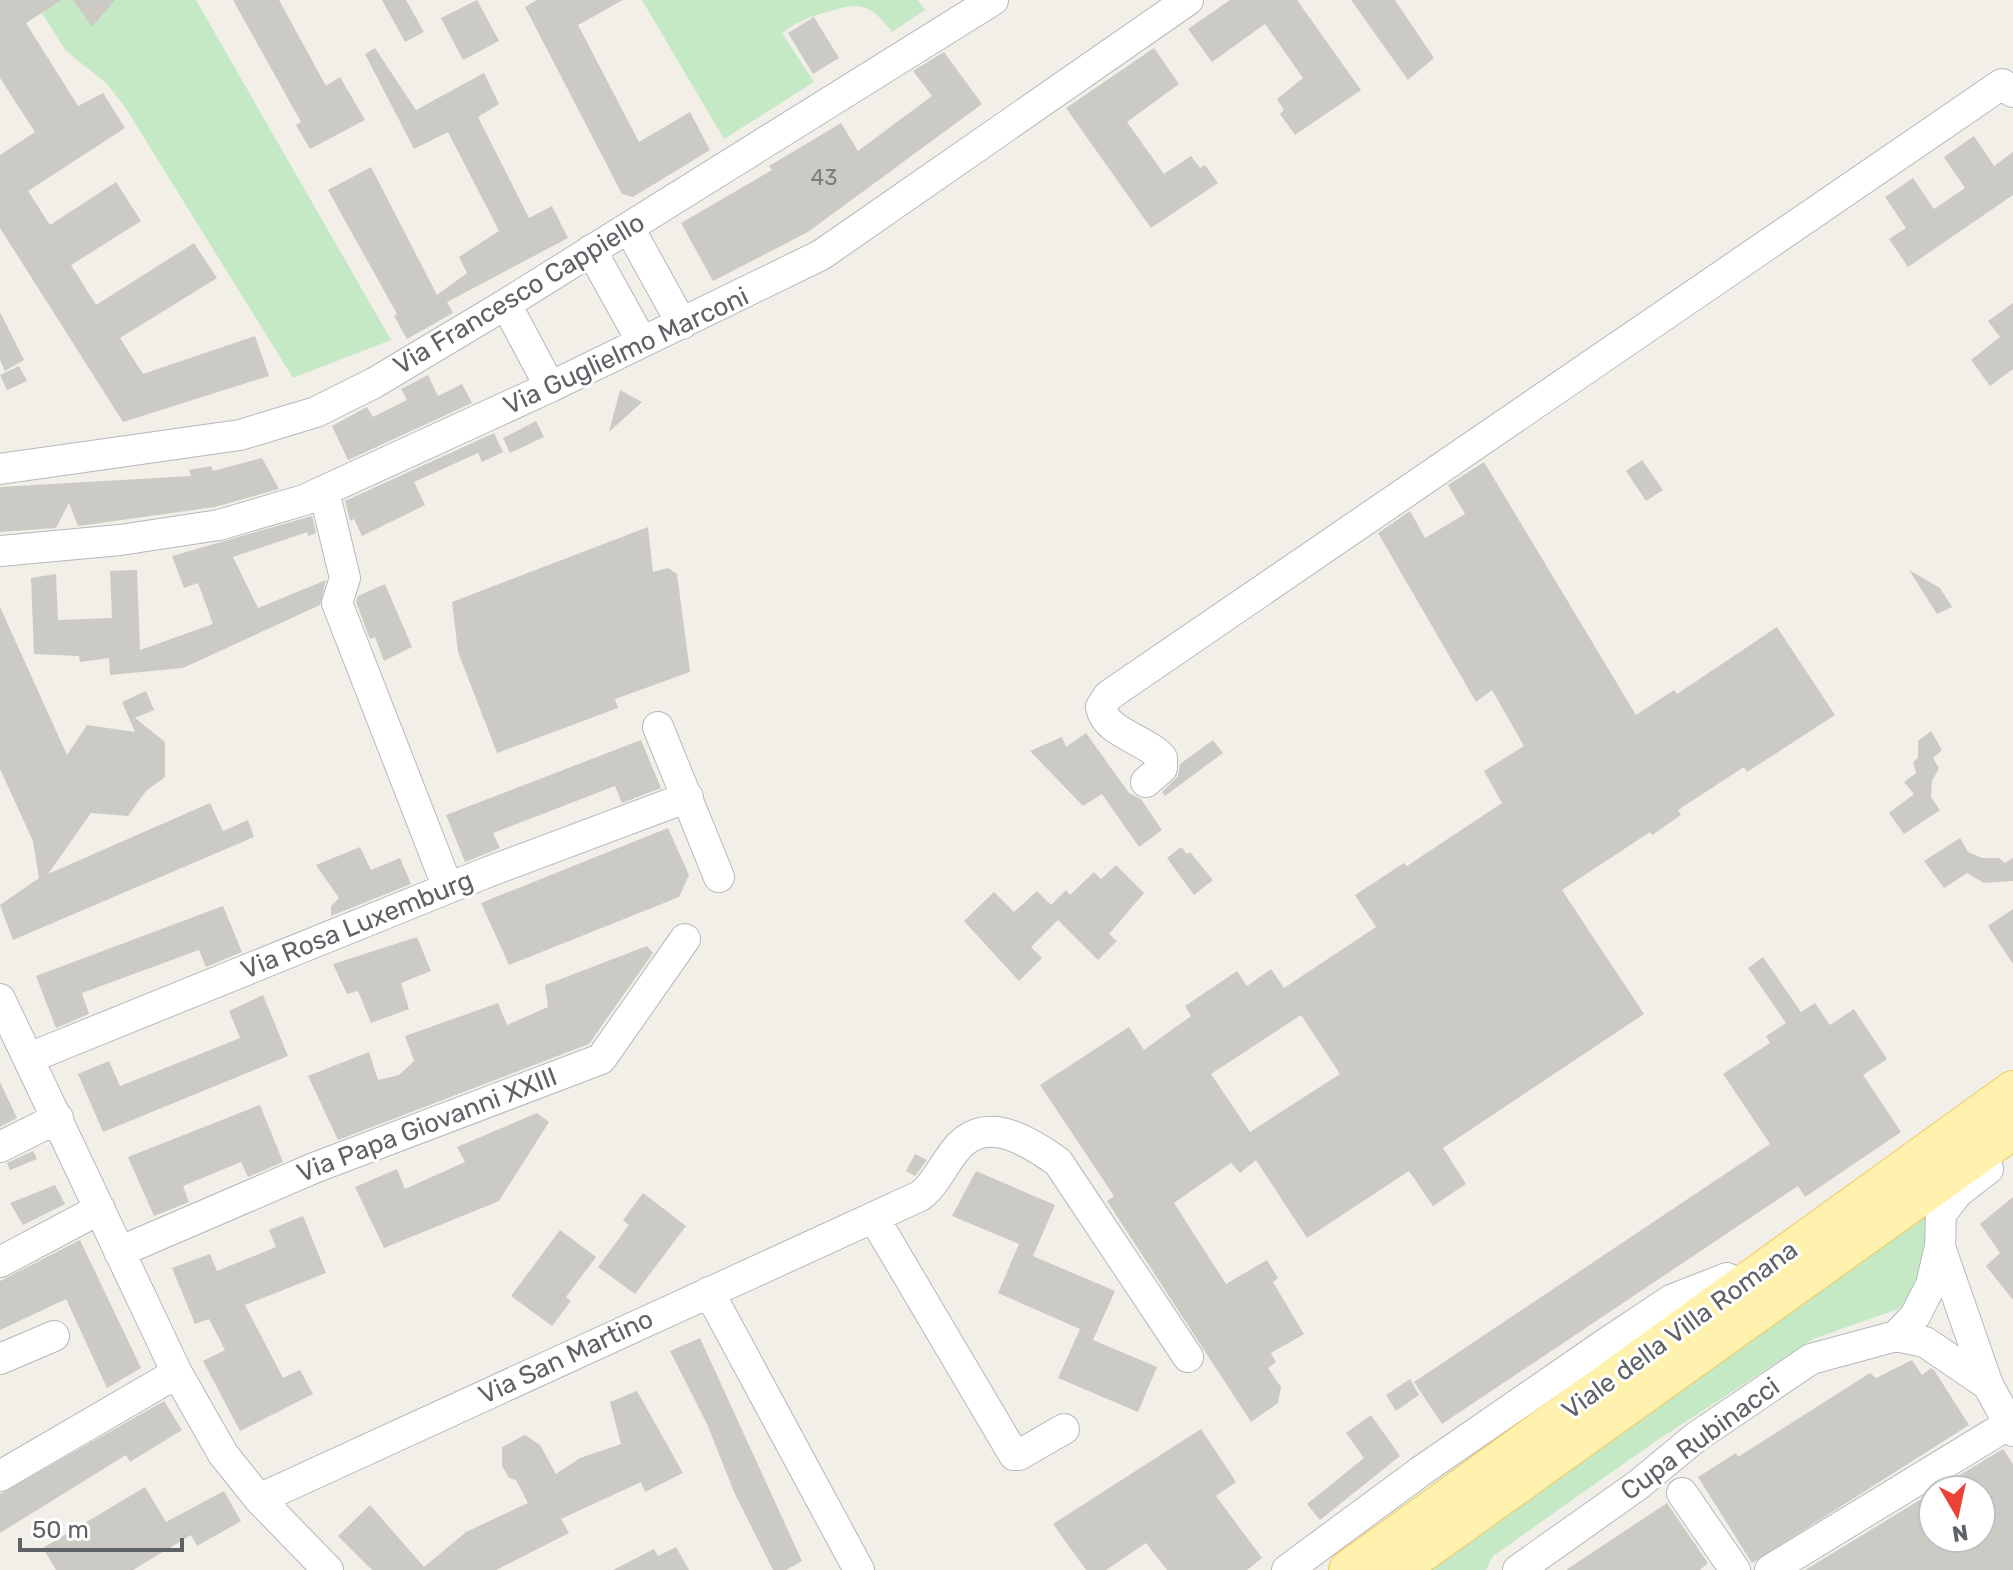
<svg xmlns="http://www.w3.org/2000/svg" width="2013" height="1570" font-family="Rubik,sans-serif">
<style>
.green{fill:#c5e8c5}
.building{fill:#cccac5;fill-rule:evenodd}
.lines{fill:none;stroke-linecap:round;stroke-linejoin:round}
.minor-casing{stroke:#b5b8bc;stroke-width:32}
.major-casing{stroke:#f2c960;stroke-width:40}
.minor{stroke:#fff;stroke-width:30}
.major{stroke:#fff2af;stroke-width:38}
.labels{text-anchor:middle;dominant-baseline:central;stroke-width:6;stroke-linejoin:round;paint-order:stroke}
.number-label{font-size:22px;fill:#7a7d7f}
.street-label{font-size:26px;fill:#5f6368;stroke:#fff}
</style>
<rect width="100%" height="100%" fill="#f1efe8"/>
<!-- green -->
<path class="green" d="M62,0h134l195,340 -98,38 -168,-271 -19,-24 -40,-32 -24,-38z
M642,0h276l7,10 -33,22c-22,-29 -32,-30 -65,-20 -18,5 -29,9 -45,21l32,49 -90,57z
M1929,1211c-5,12 -1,25 0,38 0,19 -15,50 -31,60l-85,30 -160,104 -160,113 -7,14h-56z"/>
<!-- building -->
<path class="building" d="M0,0h62l-36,23 52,83 25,-13 22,35 -97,63 22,34 66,-43 25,39 -70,44 25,40 98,-62 23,35 -97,60 23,36 112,-38 14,40 -146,46 -123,-194v-73l35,-23 -35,-54z
M73,0h42l-23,27z
M233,0h46l47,86 14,-9 25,43 -55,29 -14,-24 5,-3z
M382,0h24l18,32 -19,10z
M477,0l22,41 -36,19 -22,-42z
M537,0h86l-45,25 61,117 51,-30 20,38 -77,47 -11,-3 -97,-187z
M1230,0h67l64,90 -66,45 -15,-21 4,-4 -7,-11 26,-21 -38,-54 -53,38 -24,-33z
M1351,0h44l39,58 -26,22z
M814,17l25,41 -26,16 -25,-41z
M375,48l41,62 68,-37 15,31 -21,13 51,101 23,-12 16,32 -121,64 6,11 -46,26 -13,-23 3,-2 -69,-124 43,-23 66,128 30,-22 -8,-16 40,-26 -51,-99 -34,17 -49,-95z
M1154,48l25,36 -52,38 37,52 27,-18 9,12 5,-3 13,18 -67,45 -85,-120z
M944,52l38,52 -174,128 -95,49 -32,-58 91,-53 -3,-4 72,-43 17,28 74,-55 -19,-25z
M1974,136l20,30 19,-14v43l-105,72 -19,-28 17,-11 -21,-31 28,-19 21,31 31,-21 -21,-31z
M2013,303v66l-23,17 -19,-26 29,-23 -12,-16z
M0,312l24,48 -19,11 -5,-11z
M19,366l8,15 -20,9 -7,-15z
M428,375l10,21 24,-12 10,19 -124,57 -16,-34 35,-19 6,10 34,-17 -6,-11z
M620,390l22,12 -33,30z
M536,421l8,16 -34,16 -7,-15z
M494,433l9,19 -21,10 -4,-9 -64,29 11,23 -63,31 -8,-17 -4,2 -5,-20z
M262,458l17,31 -64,18 -137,19 -9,-23 -13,25 -56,4v-45l191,-11 -2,-6 22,-4 2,5z
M1642,460l21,30 -17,11 -20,-30z
M1484,462l152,253 38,-25 3,4 100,-67 58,88 -88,57 -3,-5 -66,43 3,5 -29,20 -2,-3 -88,58 82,124 -201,134 23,36 -33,22 -24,-35 -102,67 -51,-78 -16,13 -9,-10 -57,40 52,81 41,-24 11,18 -5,4 31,52 -33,19 5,9 -8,6 13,19 -3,16 -27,19 -144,-221 7,-5 -74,-111 89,-58 15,23 47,-34 -6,-10 52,-35 10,15 24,-17 13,19 92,-61 -21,-32 49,-32 3,3 95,-63 -18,-32 40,-25 -32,-56 -16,12 -98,-169 32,-22 15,27 40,-24 -17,-29zM1301,1015l39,59 -90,58 -39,-58z
M312,516l4,17 -8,3 -1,-4 -74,25 25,51 68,-28 -6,25 -137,63 -73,7 -1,-17 -29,4 -1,-6 -45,-2 -3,-76 25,-4 2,46 54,-2 -2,-47 27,-1 3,80 73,-26 -15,-41 -14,5 -12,-32z
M648,527l5,45 15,-4 9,6 13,98 -75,27 3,9 -121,45 -39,-101 -6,-50z
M1909,570l31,18 12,19 -15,7z
M385,584l27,63 -28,14 -9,-24 -5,2 -14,-37 2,-6z
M0,607l67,148 20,-30 48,7 -13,-30 24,-11 8,19 -19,8 30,24v35l-19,14 -18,25 -37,-3 -43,61 162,-71 13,28 25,-11 6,17 -241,103 -13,-35 39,-27 -6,-37 -33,-72z
M1931,731l11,19 -9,8 6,10 -7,13 -1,16 9,13 -36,24 -15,-21 25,-19 -10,-12 12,-9 -3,-11 5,-4v-17z
M1086,733l43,60 12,6 21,31 -23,17 -37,-53 -19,12 -53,-55 32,-14 4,10z
M641,740l20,48 -39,15 -7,-17 -122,47 7,15 -35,14 -19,-47z
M1213,740l10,13 -58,43 -3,-4 16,-16 2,-12z
M668,828l21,47 -10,22 -170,68 -28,-62z
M1960,838l8,14 14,6h17l6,5 8,-5v23l-29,2 -17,-10 -23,15 -20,-27z
M360,847l11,23 29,-12 11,26 -80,32v-10l8,-8 -23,-33z
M1181,847l6,7 3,-2 23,28 -19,15 -27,-37z
M1116,865l28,28 -35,41 8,7 -19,19 -40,-40 -27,27 11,11 -23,23 -55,-60 30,-29 20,20 23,-21 14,14 15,-15 4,5 24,-23 7,7z
M223,906l19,46 -36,15 -7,-17 -117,43 7,21 -33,14 -20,-52z
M2013,909v55l-25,-38z
M417,937l14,34 -30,12 8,26 -38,14 -13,-32 -11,3 -14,-30z
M647,946l6,7 -64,91 -251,96 -30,-64 61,-24 9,28 21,-5 15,-14 -9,-25 93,-33 9,22 41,-18 -3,-22z
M1763,957l38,55 14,-9 15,22 24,-16 33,50 -24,16 38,57 -96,65 -7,-11 -356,238 -28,-42 356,-238 -47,-70 47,-31 -4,-7 20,-13 -38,-55z
M263,995l25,61 -185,76 -25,-58 31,-13 11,25 120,-48 -11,-27z
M0,1082l17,36 -17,9z
M260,1105l23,57 -35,15 -7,-15 -58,24 6,16 -35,14 -26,-59z
M537,1113l12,9 -50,79 -115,47 -29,-61 42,-18 8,20 60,-27 -8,-15z
M33,1151l4,8 -27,11 -3,-7z
M915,1154l12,6 -12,16 -9,-5z
M976,1171l79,34 -22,51 82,35 -22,49 64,27 -19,45 -80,-34 22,-49 -82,-36 21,-49 -67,-28z
M55,1185l10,19 -42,21 -13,-22z
M643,1193l43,33 -51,68 -37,-27 31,-42 -6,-5z
M2013,1197v103l-27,-34 14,-13 -20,-29z
M303,1216l23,57 -81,32 38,73 17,-8 13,24 -73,37 -37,-70 22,-11 -16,-31 -14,5 -23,-56 38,-14 7,17 59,-24 -7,-17z
M560,1230l36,27 -30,40 5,4 -19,25 -41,-30z
M80,1240l61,128 -34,20 -41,-89 -66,31v-49z
M700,1338l102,223 -16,9h-13l-39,-78 -27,-68 -37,-73z
M1912,1360l10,15 9,-7 3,2 35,55 -217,138 -54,-86 38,-24 2,4 132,-84 6,5z
M1410,1379l9,16 -23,16 -10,-16z
M637,1391l46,82 -38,19 -4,-10 -80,37 8,14 -73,37h-124l-34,-34 32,-31 54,62 42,-35 62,-29 -12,-23 -7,-2 -7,-12v-19l23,-12 15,10 16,29 24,-16 41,-14 -11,-42z
M164,1401l18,29 -52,32 -4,-7 -126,78v-39z
M1371,1415l29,41 -80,64 -13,-16 57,-46 -18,-25z
M1201,1429l35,53 -20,14 46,62 -15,12h-80l-21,-27 -40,27h-20l-33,-46z
M2003,1449l10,15v106h-208l128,-78v46h48v-48h-46z
M145,1487l21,35 58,-31 17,30 -44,25 -6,-11 -58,35h-77l-13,-22z
M1667,1503l41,60 -8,7h-134z
M676,1547l13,23h-76l41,-21 4,7z"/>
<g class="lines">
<defs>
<path id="minor" d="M629,228l53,96
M591,250l51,92
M506,304l44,83
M0,469l240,-34 76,-23 58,-29 132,-79 487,-304
M324,491l21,87 -8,25 111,285
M0,551l120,-11 99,-15 85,-25 246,-113 271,-132 367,-255
M658,727l61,150
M1146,782l16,-14v-10c-16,-19 -57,-25 -61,-51l7,-11 894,-612 11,8
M0,999l177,374 46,81 36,45 69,71
M29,1058l459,-186 200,-75
M0,1147l58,-29
M874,1218l140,237h5l45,-26
M1940,1247l48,138 25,46
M119,1252l195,-84 287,-109 84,-120
M0,1262l100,-53
M709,1292l150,278
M1896,1336l29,6 63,43
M0,1359l54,-23
M0,1476l177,-103
M1682,1493l53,77
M259,1499l661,-303c15,-11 22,-29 34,-44 29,-40 73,-12 104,10l130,195
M1287,1570l134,-99 184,-127 66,-44 56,-22 15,7
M1518,1570l120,-85 58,-48 115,-78 85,-23 19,-20 16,-31 9,-39 1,-32 17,-22 30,-23
M1770,1570l239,-146"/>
<path id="major" d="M1348,1570l665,-480
M1398,1570l615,-440"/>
</defs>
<!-- minor casing -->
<use href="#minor" class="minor-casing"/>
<!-- major casing -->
<use href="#major" class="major-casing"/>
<!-- minor -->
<use href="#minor" class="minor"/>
<!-- major -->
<use href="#major" class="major"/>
</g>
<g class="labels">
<!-- number labels -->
<g class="number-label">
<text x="824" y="177">43</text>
</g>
<!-- street labels -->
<g class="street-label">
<text transform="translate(519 294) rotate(-31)">Via Francesco Cappiello</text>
<text transform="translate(626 351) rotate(-25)">Via Guglielmo Marconi</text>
<text transform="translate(357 925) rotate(-22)">Via Rosa Luxemburg</text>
<text transform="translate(427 1125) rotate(-21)">Via Papa Giovanni XXIII</text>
<text transform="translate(1680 1330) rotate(-36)">Viale della Villa Romana</text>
<text transform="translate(566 1357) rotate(-25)">Via San Martino</text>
<text transform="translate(1700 1439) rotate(-36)">Cupa Rubinacci</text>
</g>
</g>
<!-- north arrow -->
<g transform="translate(1957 1514) rotate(171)"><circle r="38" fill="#ffffff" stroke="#bfc1c3" stroke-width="2"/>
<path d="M0-6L14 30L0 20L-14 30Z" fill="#ea4335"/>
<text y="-12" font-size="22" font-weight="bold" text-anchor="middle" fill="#5f6368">N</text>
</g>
<!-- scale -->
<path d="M20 1538v12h162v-12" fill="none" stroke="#5f6368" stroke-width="4"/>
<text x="32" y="1538" font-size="24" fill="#5f6368" stroke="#ffffff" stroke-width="6" paint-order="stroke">50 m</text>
</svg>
